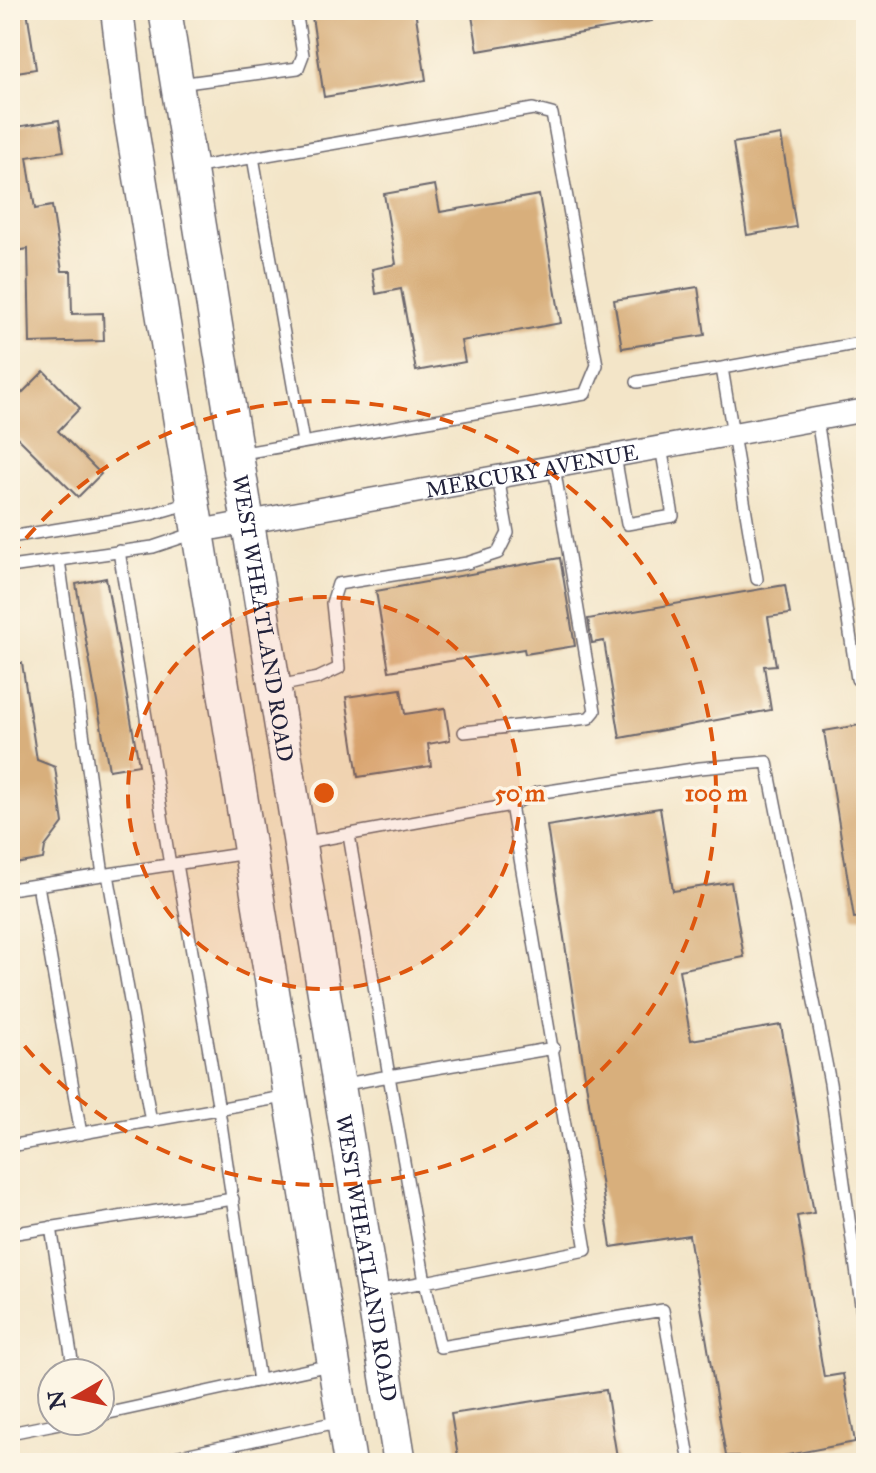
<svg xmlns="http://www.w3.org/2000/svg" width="876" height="1473" font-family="'IM FELL Great Primer',serif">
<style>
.building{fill:#d8af7c}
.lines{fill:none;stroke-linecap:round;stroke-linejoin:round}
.lane-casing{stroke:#6b666c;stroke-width:14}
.street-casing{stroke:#6b666c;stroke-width:25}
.secondary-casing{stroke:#6b666c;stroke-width:35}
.lane{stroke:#fff;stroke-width:11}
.street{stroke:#fff;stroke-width:22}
.secondary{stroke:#fff;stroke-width:32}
.ring{fill:none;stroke:#de560e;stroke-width:4;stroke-dasharray:14 10}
.labels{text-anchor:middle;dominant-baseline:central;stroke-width:7;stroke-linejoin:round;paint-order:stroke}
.street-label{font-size:22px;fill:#22223b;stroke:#fcf5e5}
.centre{fill:#de560e;stroke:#fcf5e5;stroke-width:4}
.ring-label{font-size:24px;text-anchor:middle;font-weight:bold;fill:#de560e;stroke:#fcf5e5;stroke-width:7;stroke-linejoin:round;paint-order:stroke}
</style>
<rect width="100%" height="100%" fill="#fcf5e5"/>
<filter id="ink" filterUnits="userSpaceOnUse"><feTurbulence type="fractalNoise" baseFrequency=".0125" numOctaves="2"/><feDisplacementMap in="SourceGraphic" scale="16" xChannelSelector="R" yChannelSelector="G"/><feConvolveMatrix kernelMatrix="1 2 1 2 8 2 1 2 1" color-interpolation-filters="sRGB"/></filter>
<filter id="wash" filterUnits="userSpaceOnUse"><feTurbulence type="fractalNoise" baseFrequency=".006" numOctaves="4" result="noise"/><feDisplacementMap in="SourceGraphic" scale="32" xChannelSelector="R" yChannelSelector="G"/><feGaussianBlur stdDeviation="1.8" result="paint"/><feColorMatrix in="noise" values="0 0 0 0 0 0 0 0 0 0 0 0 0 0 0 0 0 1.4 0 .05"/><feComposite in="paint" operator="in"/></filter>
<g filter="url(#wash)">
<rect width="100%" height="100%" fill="#f3e5c8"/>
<g id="blocks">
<!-- building -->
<path class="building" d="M10,10h17l9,59 -26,4z
M311,10h104l11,70 -102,17z
M471,10h180l1,11 -174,30z
M59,120l5,31 -37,6 8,52 17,-3 10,65h9l1,43 31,-1 1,28 -74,2 -2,-94 -18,3v-124z
M781,135l15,92 -49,8 -14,-92z
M435,185l5,27 99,-17 22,128 -100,18 4,21 -49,9 -15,-82 -25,5 -4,-25 24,-5 -12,-70z
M698,287l7,48 -83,13 -8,-48z
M44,371l36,37 -22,23 43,43 -23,23 -68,-67v-25z
M560,558l15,88 -50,8 -1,-5 -135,22 -13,-80z
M106,578l33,187 -30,5 -33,-186z
M785,585l5,29 -22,3 8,48 -12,1 7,44 -151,28 -16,-97 -12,2 -4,-24z
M10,663h12l15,97 18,7 8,56 -18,24 -2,12 -33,6z
M401,689l4,25 40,-6 5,32 -22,4 3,22 -73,11 -12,-80z
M860,725l6,39v153l-12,1 -30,-187z
M660,808l13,83 58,-9 13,75 -65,13 12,70 90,-15 33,188 -17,3 27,161 19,-3 12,68 -109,21h-7l-1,-7h-12l-37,-221 -78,12 -64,-421z
M606,1390l12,73h-159l-8,-49z"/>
</g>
</g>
<g filter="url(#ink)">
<use href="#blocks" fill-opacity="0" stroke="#6b666c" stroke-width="2"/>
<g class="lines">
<defs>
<path id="lane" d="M179,84l119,-16 5,-13 -7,-45
M253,157l50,285
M193,168l340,-59 19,5 45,251 -12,29 -347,60
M637,382l85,-14
M817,419l40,260
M615,456l12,68 46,-8 -12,-69
M10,537l142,-23 38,-11
M119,551l51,314
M59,560l44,315
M10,567l143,-20 42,-14
M757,579l-35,-211 144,-26
M278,686l40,-8 21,-10 -7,-65 6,-19 129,-21 31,-10 10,-20 -10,-56
M464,732l125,-14 6,-7 -41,-244
M511,805l25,-12 164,-25 67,-6 63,321 36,257
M349,835l40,241 165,-28
M301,843l210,-38 75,445 -161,32 15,65 223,-37 27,153
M177,864l42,246 40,271
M108,874l43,248
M38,885l43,249
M10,889l237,-36
M866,1060v13
M341,1085l48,-9 36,206 -51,9
M10,1146l279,-50
M51,1227l23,146
M10,1234l223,-35
M100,1415l230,-50
M10,1433l60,-12
M147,1463l195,-42"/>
<g id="street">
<path id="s1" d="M199,531l667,-121"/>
</g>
<g id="secondary">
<path d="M117,10l13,106 220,1347"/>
<path id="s2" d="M165,10l235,1453"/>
</g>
</defs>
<!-- lane casing -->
<use href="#lane" class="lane-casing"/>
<!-- street casing -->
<use href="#street" class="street-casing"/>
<!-- secondary casing -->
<use href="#secondary" class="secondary-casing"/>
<!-- lane -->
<use href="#lane" class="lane"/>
<!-- street -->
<use href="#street" class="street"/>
<!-- secondary -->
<use href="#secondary" class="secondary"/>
</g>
</g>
<!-- distance rings -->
<circle cx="324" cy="793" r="196" fill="#de560e" fill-opacity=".12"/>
<g class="ring">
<circle cx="324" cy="793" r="196"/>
<path d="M11 557A392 392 0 1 1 11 1029"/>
</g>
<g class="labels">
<!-- street labels -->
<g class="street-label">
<text stroke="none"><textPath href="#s1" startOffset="338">MERCURY AVENUE</textPath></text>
<text stroke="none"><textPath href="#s2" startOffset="616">WEST WHEATLAND ROAD</textPath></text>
<text stroke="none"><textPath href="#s2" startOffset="1264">WEST WHEATLAND ROAD</textPath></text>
</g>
</g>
<circle cx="324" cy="793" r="12" class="centre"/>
<g class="ring-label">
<text x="520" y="801">50 m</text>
<text x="716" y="801">100 m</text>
</g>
<!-- margin -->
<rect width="876" height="1473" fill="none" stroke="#fcf5e5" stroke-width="40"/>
<!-- north arrow -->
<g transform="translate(76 1397) rotate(261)"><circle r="38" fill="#fcf5e5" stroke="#a5a1a1" stroke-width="2"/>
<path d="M0-6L14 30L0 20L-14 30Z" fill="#c8321e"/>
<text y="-12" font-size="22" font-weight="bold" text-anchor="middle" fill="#22223b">N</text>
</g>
</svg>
